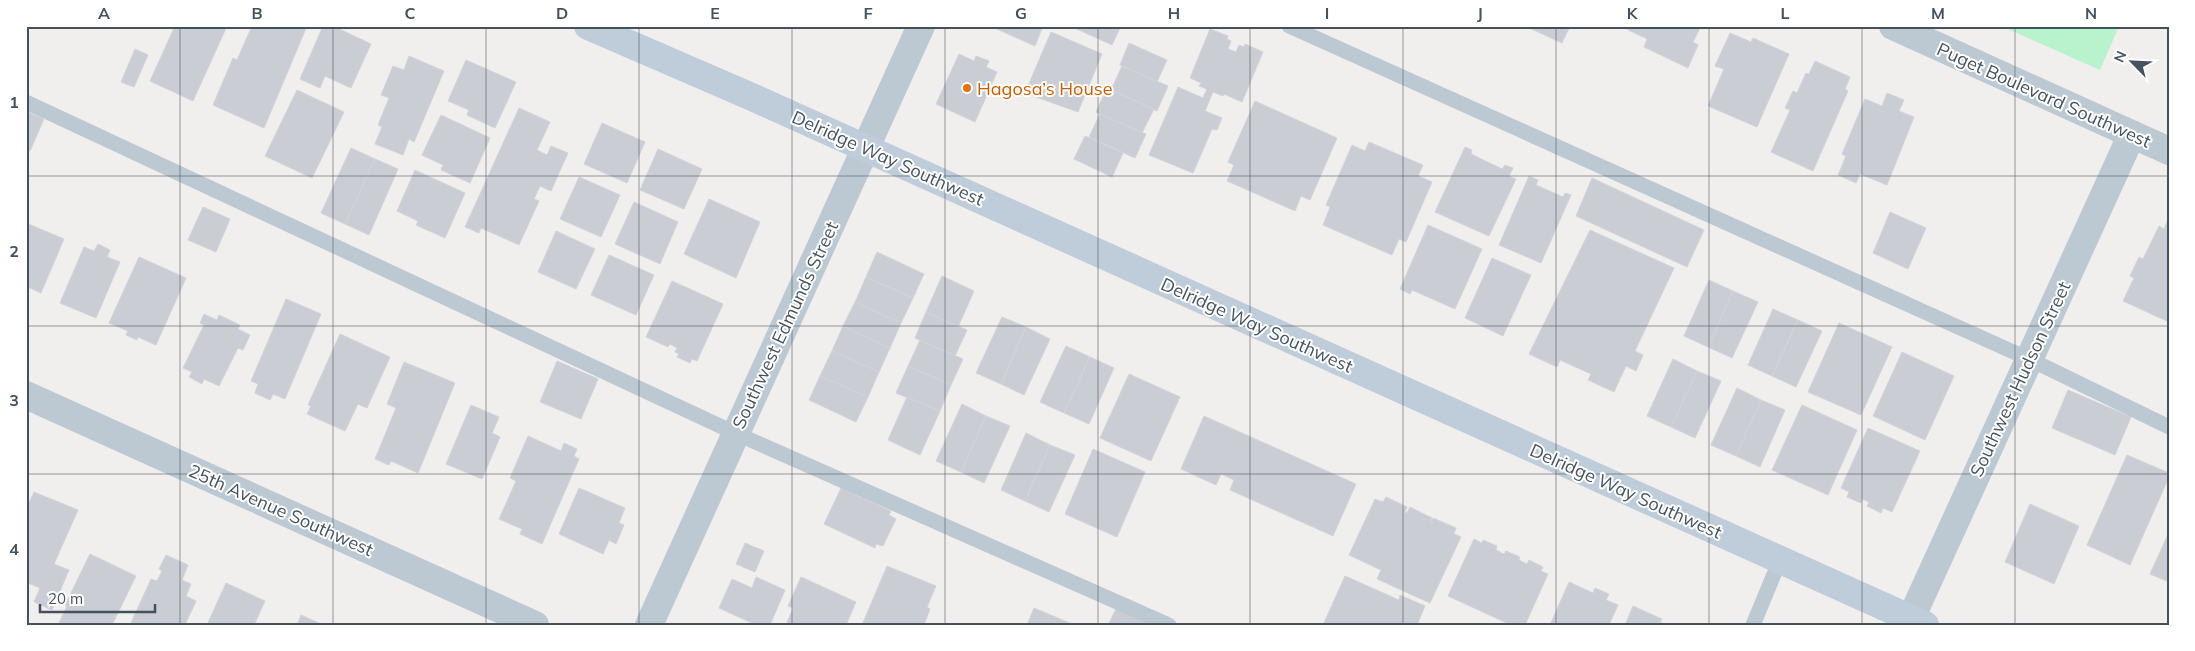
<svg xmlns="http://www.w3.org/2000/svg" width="2195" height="651" font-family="Mulish,sans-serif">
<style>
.green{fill:#b8f3cd}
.building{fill:#cacdd3;stroke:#d1d4da}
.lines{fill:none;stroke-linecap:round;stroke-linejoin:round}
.lane{stroke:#bdc9d2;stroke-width:15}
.street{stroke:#bdc9d2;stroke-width:28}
.secondary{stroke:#bfccd9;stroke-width:28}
.grid{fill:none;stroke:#45525d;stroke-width:1;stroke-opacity:0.55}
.food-dot{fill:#e8710a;stroke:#fff;stroke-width:2}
.labels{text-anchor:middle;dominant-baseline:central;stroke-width:4;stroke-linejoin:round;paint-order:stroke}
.food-label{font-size:18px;fill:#c56008;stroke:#fff;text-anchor:start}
.street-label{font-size:18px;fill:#45525d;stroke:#fff}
.neatline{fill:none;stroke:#45525d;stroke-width:2}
.grid-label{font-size:16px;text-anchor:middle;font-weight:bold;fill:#45525d}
</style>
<rect width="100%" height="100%" fill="#f1eeee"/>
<!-- green -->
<path class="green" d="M2001,26h118l-19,44z"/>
<!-- building -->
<path class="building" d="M175,26h52l-34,75 -43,-20z
M252,26h55l-43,102 -51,-23 20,-47 4,2z
M323,26h10l38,18 -20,44 -26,-12 -5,12 -20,-9z
M990,26h53l-8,20z
M1070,26h51l-9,19z
M1525,26h45l-8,17z
M1620,26h81l-8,16 5,3 -10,23 -44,-21 3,-8z
M1210,29l18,7 -1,3 4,2 -3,8 8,3 3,-7 5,2 1,-3 18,8 -21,50 -18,-8 -1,2 -10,-4 -8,19 17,7 -5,12 -5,-1 -19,44 -44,-18 29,-68 25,11 4,-9 -8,-3 2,-3 -11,-5z
M1051,32l51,22 -24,58 -53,-19z
M1730,33l21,9 2,-4 36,16 -32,73 -49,-21 16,-37 -9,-3z
M1129,43l38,17 -10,22 -37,-17z
M135,49l13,6 -14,32 -13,-5z
M959,54l15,7 2,-5 13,5 -3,6 11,5 -22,50 -39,-18z
M409,56l35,15 -30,71 -5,-3 -6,16 -28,-11 7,-17 -4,-2 11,-27 -8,-3 12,-29 11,4z
M466,60l50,22 -21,46 -28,-13 2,-5 -21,-9z
M1815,61l35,16 -5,12 3,2 -35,80 -42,-19 19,-42 -5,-2 8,-17 4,2 9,-20 3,1z
M1122,66l46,20 -11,25 -46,-21z
M1107,88l47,21 -12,24 -46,-21z
M297,90l47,22 -32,66 -47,-22z
M1887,93l17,7 -5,11 15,6 -27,68 -27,-11 -4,9 -18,-8 8,-19 -4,-2 23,-55 17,7z
M1255,101l82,37 -27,62 -9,-4 -6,15 -68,-30 7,-16 -6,-3z
M519,108l31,14 -13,28 10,5 4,-9 17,7 -17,38 -11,-5 -6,13 5,2 -20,44 -38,-17 -2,5 -14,-6z
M26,111l18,8 -14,32 -4,-2z
M1100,114l46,20 -11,24 -46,-21z
M441,115l49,23 -20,45 -29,-13 2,-5 -21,-10z
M602,123l43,19 -18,41 -43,-19z
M1085,136l38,17 -11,24 -38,-18z
M1369,142l54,23 -5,11 14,6 -26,60 -7,-3 -7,16 -69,-30 7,-18 -4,-2 26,-60 13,6z
M1465,147l7,3 -1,4 31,15 3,-4 8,3 -4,8 7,3 -27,57 -54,-24z
M351,148l24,11 -30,65 -24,-11z
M658,149l44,20 -18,40 -44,-19z
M375,159l23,10 -29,66 -24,-11z
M415,170l50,23 -20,45 -29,-13 2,-4 -21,-10z
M1529,176l9,4 -2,5 27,12 2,-4 6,2 -30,68 -42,-18z
M579,177l41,18 -19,42 -41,-18z
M1592,178l112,52 -17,37 -111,-51z
M709,199l51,23 -24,56 -52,-24z
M634,202l44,20 -18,42 -45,-20z
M203,207l27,12 -14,33 -28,-12z
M1890,212l36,16 -18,41 -35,-16z
M2169,217v105l-46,-21 11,-23 -4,-2 9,-19 4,2 16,-33 5,3z
M26,223l38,16 -23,54 -15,-7z
M1428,225l54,24 -27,60 -43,-19 -2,4 -10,-5z
M1590,230l84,38 -39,83 8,4 -7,16 -10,-5 -12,26 -26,-12 3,-6 -31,-14 -3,7 -28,-13z
M556,231l39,18 -19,40 -38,-17z
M98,244l12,6 -3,7 13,5 -24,56 -36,-15 24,-56 10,4z
M877,252l47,22 -11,24 -47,-21z
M609,255l45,20 -18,40 -45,-20z
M139,257l47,21 -30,67 -18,-8 -1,3 -11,-5 2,-4 -19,-8z
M1492,258l39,17 -28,61 -38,-18z
M942,276l32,15 -16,36 -32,-15z
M866,277l47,21 -12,25 -46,-21z
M1709,280l24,11 -25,56 -24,-11z
M672,281l51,23 -26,57 -5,-2 -2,4 -13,-6 2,-3 -4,-2 2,-4 -7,-4 -2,3 -22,-10z
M1733,291l25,11 -26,56 -24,-11z
M286,299l35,15 -36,85 -12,-5 -3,6 -15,-7 3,-9 -7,-3z
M855,302l46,21 -11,25 -47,-22z
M1773,309l25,11 -26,56 -24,-11z
M926,312l41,18 -12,26 -40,-18z
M204,314l13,6 2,-5 21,10 -2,4 12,6 -7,15 -5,-2 -19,38 -15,-7 -2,5 -13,-7 3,-5 -9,-4 21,-43 -4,-2z
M1002,317l24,10 -25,57 -25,-11z
M1798,320l24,11 -26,56 -24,-11z
M1839,323l53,24 -31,68 -53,-23z
M843,326l47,22 -11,24 -47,-21z
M1026,327l24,12 -26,56 -23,-11z
M340,334l50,23 -23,51 -9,-4 -13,27 -38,-17 4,-8 -3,-1z
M920,340l43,19 -12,26 -43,-19z
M1066,346l24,11 -26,56 -24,-11z
M832,351l47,21 -11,25 -48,-21z
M1902,352l52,24 -29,64 -52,-24z
M1090,357l24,11 -25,56 -25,-11z
M1673,359l24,12 -26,56 -24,-11z
M557,361l41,18 -17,40 -41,-17z
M404,362l51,21 -37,90 -27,-12 -2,4 -14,-6 21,-51 -9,-4z
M908,366l43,19 -11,26 -44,-18z
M1697,371l24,10 -26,57 -24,-11z
M1129,374l51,23 -29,64 -51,-23z
M820,376l48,21 -12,25 -47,-22z
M1737,388l24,12 -25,56 -25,-11z
M2068,390l63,27 -16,38 -63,-27z
M907,397l33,14 -20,44 -32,-15z
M1761,400l24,10 -25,57 -24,-11z
M962,404l24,12 -25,56 -25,-11z
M471,405l28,12 -7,16 8,4 -18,42 -36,-15z
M1802,405l55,25 -29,65 -56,-25z
M986,416l24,10 -26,57 -23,-11z
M1204,416l152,68 -23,52 -103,-46 4,-10 -13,-6 -5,11 -35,-16z
M1868,428l52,23 -28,61 -9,-4 -2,5 -14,-7 2,-4 -6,-3 -2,4 -14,-6 2,-5 -8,-4z
M1026,433l24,12 -25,56 -24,-11z
M528,436l33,15 3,-8 13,6 -3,7 5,3 -37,85 -22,-10 2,-5 -23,-10 17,-38 -6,-3z
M1050,445l25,10 -26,57 -24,-11z
M1093,449l52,23 -28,65 -52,-23z
M2127,455l42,18v4l-39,88 -43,-20z
M579,488l46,20 -6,15 5,2 -8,19 -7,-4 -6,14 -44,-20z
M841,488l50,23 -2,4 7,4 -13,27 -7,-2 -1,4 -51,-24z
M34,492l44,18 -24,54 15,6 -17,40 -18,-8 6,-14 -14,-6v-72z
M1386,497l21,10 -2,5 2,1 3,-6 22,11 -2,5 3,-5 23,10 -2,6 7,3 -31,66 -53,-24 4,-9 -32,-15 26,-56 8,3z
M2030,504l49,22 -25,58 -49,-22z
M2169,532v50l-19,-8z
M1474,539l8,4 1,-3 14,6 -1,4 8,4 2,-3 14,6 -1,3 8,4 2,-4 14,7 -2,4 7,3 -23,51h-14l-63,-29z
M745,543l19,8 -9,21 -19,-8z
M90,554l46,22 -24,49h-54l9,-19 -2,-1z
M166,555l22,10 -6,15 9,4 -5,12 10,5 -11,24h-55l21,-46 6,2 5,-10 -3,-2z
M887,566l49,20 -9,21 3,2 -6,16h-62z
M1345,576l54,24 1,-5 25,11 -8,19h-94z
M756,577l29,13 -15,35h-14l-37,-17 13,-29 20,9z
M801,577l55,25 -10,23h-60l7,-17 -5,-2z
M1569,582l24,11 2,-5 14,6 -3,6 12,5 -9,20h-59z
M226,583l39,18 -10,22 3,2h-51z
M1633,606l29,13 -2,3 6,3h-41z
M1117,607l34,18h-43z
M1034,608l38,16v1h-45z
M301,615l22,10h-26z"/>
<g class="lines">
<!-- lane -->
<path class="lane" d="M1289,26l740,333 140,68
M26,102l709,331 434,192
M1753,625l27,-65"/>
<!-- street -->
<path class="street" d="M1893,26l276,125
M26,395l509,230
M649,625l272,-599
M1908,625l224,-491"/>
<!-- secondary -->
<path class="secondary" d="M588,26l164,71 1173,528"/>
</g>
<!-- grid -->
<path class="grid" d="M180,26v599M333,26v599M486,26v599M639,26v599M792,26v599M945,26v599M1098,26v599M1250,26v599M1403,26v599M1556,26v599M1709,26v599M1862,26v599M2015,26v599M26,176h2143M26,326h2143M26,474h2143"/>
<!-- markers -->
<circle class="food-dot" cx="967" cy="88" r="5"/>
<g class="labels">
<!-- food labels -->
<g class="food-label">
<text x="977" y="88">Hagosa’s House</text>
</g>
<!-- street labels -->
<g class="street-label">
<text transform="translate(2044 95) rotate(24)">Puget Boulevard Southwest</text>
<text transform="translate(888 158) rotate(24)">Delridge Way Southwest</text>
<text transform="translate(785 325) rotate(-65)">Southwest Edmunds Street</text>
<text transform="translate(1257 325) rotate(24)">Delridge Way Southwest</text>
<text transform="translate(2020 379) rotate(-65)">Southwest Hudson Street</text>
<text transform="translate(1626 491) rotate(24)">Delridge Way Southwest</text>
<text transform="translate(281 510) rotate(24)">25th Avenue Southwest</text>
</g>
</g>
<!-- border -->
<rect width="2195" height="651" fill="none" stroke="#ffffff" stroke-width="55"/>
<!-- north arrow -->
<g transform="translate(2132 62) rotate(294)" stroke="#ffffff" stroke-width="4" paint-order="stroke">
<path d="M0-4L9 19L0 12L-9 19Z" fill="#45525d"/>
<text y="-8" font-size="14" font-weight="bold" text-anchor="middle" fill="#45525d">N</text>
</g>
<!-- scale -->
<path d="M40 604v8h115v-8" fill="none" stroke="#45525d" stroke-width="2.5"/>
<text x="48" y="604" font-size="15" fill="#45525d" stroke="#ffffff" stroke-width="4" paint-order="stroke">20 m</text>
<rect x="28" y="28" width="2140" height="596" class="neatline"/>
<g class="grid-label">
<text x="104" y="19">A</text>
<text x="257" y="19">B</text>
<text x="410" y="19">C</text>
<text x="562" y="19">D</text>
<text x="715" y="19">E</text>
<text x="868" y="19">F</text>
<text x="1021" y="19">G</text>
<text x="1174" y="19">H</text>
<text x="1327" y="19">I</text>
<text x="1480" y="19">J</text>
<text x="1632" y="19">K</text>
<text x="1785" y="19">L</text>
<text x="1938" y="19">M</text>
<text x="2091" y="19">N</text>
<text x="14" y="108">1</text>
<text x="14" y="257">2</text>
<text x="14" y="406">3</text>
<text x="14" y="555">4</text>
</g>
</svg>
